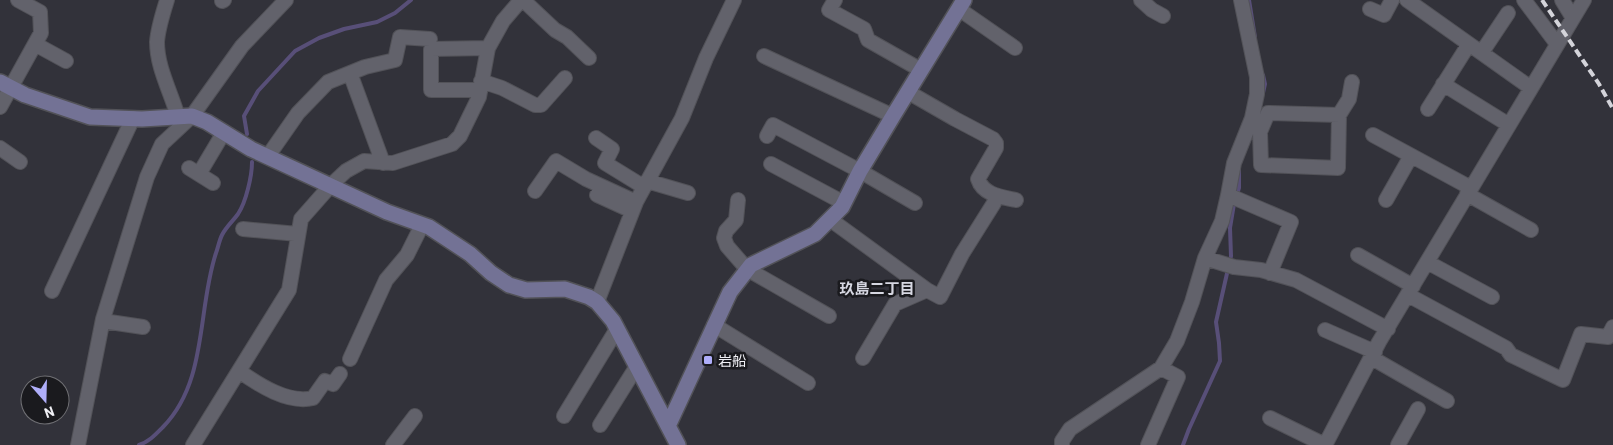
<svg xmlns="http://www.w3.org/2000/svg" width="1613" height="445" font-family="Barlow,'Noto Sans JP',sans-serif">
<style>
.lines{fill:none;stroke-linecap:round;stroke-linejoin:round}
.stream{stroke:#584f78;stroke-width:4}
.street-casing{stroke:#525258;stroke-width:16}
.secondary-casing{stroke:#525258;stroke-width:18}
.street{stroke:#62626b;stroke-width:14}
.secondary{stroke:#737295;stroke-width:15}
.rail{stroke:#d4d4da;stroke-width:4;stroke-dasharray:8 4;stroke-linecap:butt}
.poi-dot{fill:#afaefa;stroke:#1a1a1e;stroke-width:2}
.labels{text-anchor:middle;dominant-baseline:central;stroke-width:5;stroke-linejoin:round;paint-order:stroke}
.poi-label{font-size:14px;fill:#f0f0f5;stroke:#1a1a1e;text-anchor:start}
.neighbourhood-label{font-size:15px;font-weight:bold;fill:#d6d7e1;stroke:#1a1a1e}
</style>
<rect width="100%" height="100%" fill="#32323a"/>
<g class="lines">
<!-- stream -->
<path class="stream" d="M1249,0l6,37
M1263,93l2,-9 -2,-9
M247,134l-3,-18 14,-25 37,-40 24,-13 25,-9 33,-7 18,-9 16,-13
M1230,262l1,-6 -1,-28 4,-24 5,-16v-20
M139,445c11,-4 16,-10 24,-18 45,-46 34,-117 53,-174 2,-5 3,-12 6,-18 4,-8 11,-14 16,-21 8,-12 14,-38 14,-52
M1183,445l6,-16 31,-68 -1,-18 -3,-21 12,-53"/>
<defs>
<path id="street" d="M167,0c-4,13 -9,28 -10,42 0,26 14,50 21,75
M523,0l32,30 12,7 22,21
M835,0l-6,10 35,19 4,11 53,30
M1141,0l11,10 11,6
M1407,0l124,88
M1524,0l33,44
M1562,0l11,18
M222,1l2,-1
M959,9l56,39
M1370,9l14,6 8,-15
M35,44l31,17
M1482,52l26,-39
M764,56l129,60
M350,73l33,90
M481,81l21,7 33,17h6l24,-27
M1443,84l66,41
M479,90h-48v-41l57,-1
M908,92l47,27 38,20 3,4v5l-18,31c5,16 24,18 38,21
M0,107l41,-74 -1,-21 -22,-12
M1428,109l41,-65
M1268,113l71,2 -1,53 -77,-3 -1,-33z
M1339,115l10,-16 3,-17
M1373,135l98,53
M767,136l6,-11 87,46 55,32
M596,138l16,11 -7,14 39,24
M0,148l20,14
M268,156l30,-43 30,-31 37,-15 30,-7 5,-23 30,2
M771,164l73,39
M189,168l24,15
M199,174l25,-42
M647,181l41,12
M535,191l21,-30 30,18 50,23
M1467,194l64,36
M597,195l35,16
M1228,195l63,27 -21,51
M738,200l-2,20 -10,11 -2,7 3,8 20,23 82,47
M1386,200l25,-44
M831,220l96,70 13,7 22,-43 32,-51
M243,229l55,5
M1358,255l55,31
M1205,258l29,9 27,3 35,10 92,49
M1427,262l65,35
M52,291l81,-173
M1408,295l98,53 5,7 52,25 18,-46 27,3 5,-10
M597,302l39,-100 46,-84 24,-60 28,-58
M103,321l40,6
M714,325l94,58
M1325,330l50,22
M863,358l32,-54 32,-14
M1372,358l75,43
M350,359l36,-79 21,-25 15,-30
M239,371c20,14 49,33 74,27l12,-17 8,3 7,-10
M564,416l53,-87
M1270,418l55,27
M600,425l37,-59
M78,445l25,-126 44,-142 15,-33 30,-28 50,-70 44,-46
M193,445l96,-155 12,-71 30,-34 15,-14 18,-10 29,2 59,-19 8,-8 19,-39 9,-49 15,-27 18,-21
M393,445l22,-29
M1062,445v-4l8,-12 91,-61 16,-27 15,-39 13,-44 17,-37 6,-26 6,-32 18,-45 5,-24v-17l-16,-77
M1148,445l30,-68 -17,-9
M1325,445l54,-103 205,-342
M1398,445l20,-36"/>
<path id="secondary" d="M0,82l25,13 65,22 52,2 50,-3 15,6 44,27 136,63 42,15 41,27 21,19 18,12 17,5 39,-1 24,8 8,5 16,19 65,124
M668,426l62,-134 21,-27 64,-31 27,-27 18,-36 33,-55 71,-116"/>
</defs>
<!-- street casing -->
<use href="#street" class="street-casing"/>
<!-- secondary casing -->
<use href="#secondary" class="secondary-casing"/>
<!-- street -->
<use href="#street" class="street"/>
<!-- secondary -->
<use href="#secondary" class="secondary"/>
<!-- rail -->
<path class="rail" d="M1542,0l57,84 14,25"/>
</g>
<!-- markers -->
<rect class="poi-dot" x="703" y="355" width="10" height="10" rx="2.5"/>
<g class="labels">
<!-- poi labels -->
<g class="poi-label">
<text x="718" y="360">岩船</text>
</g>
<!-- neighbourhood labels -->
<g class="neighbourhood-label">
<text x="877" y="288">玖島二丁目</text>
</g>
</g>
<!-- north arrow -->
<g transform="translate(45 400) rotate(160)"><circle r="24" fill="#1a1a1e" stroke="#707074"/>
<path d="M0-4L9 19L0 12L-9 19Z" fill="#afaefa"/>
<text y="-8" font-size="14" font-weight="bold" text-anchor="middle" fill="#f0f0f5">N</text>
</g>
</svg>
